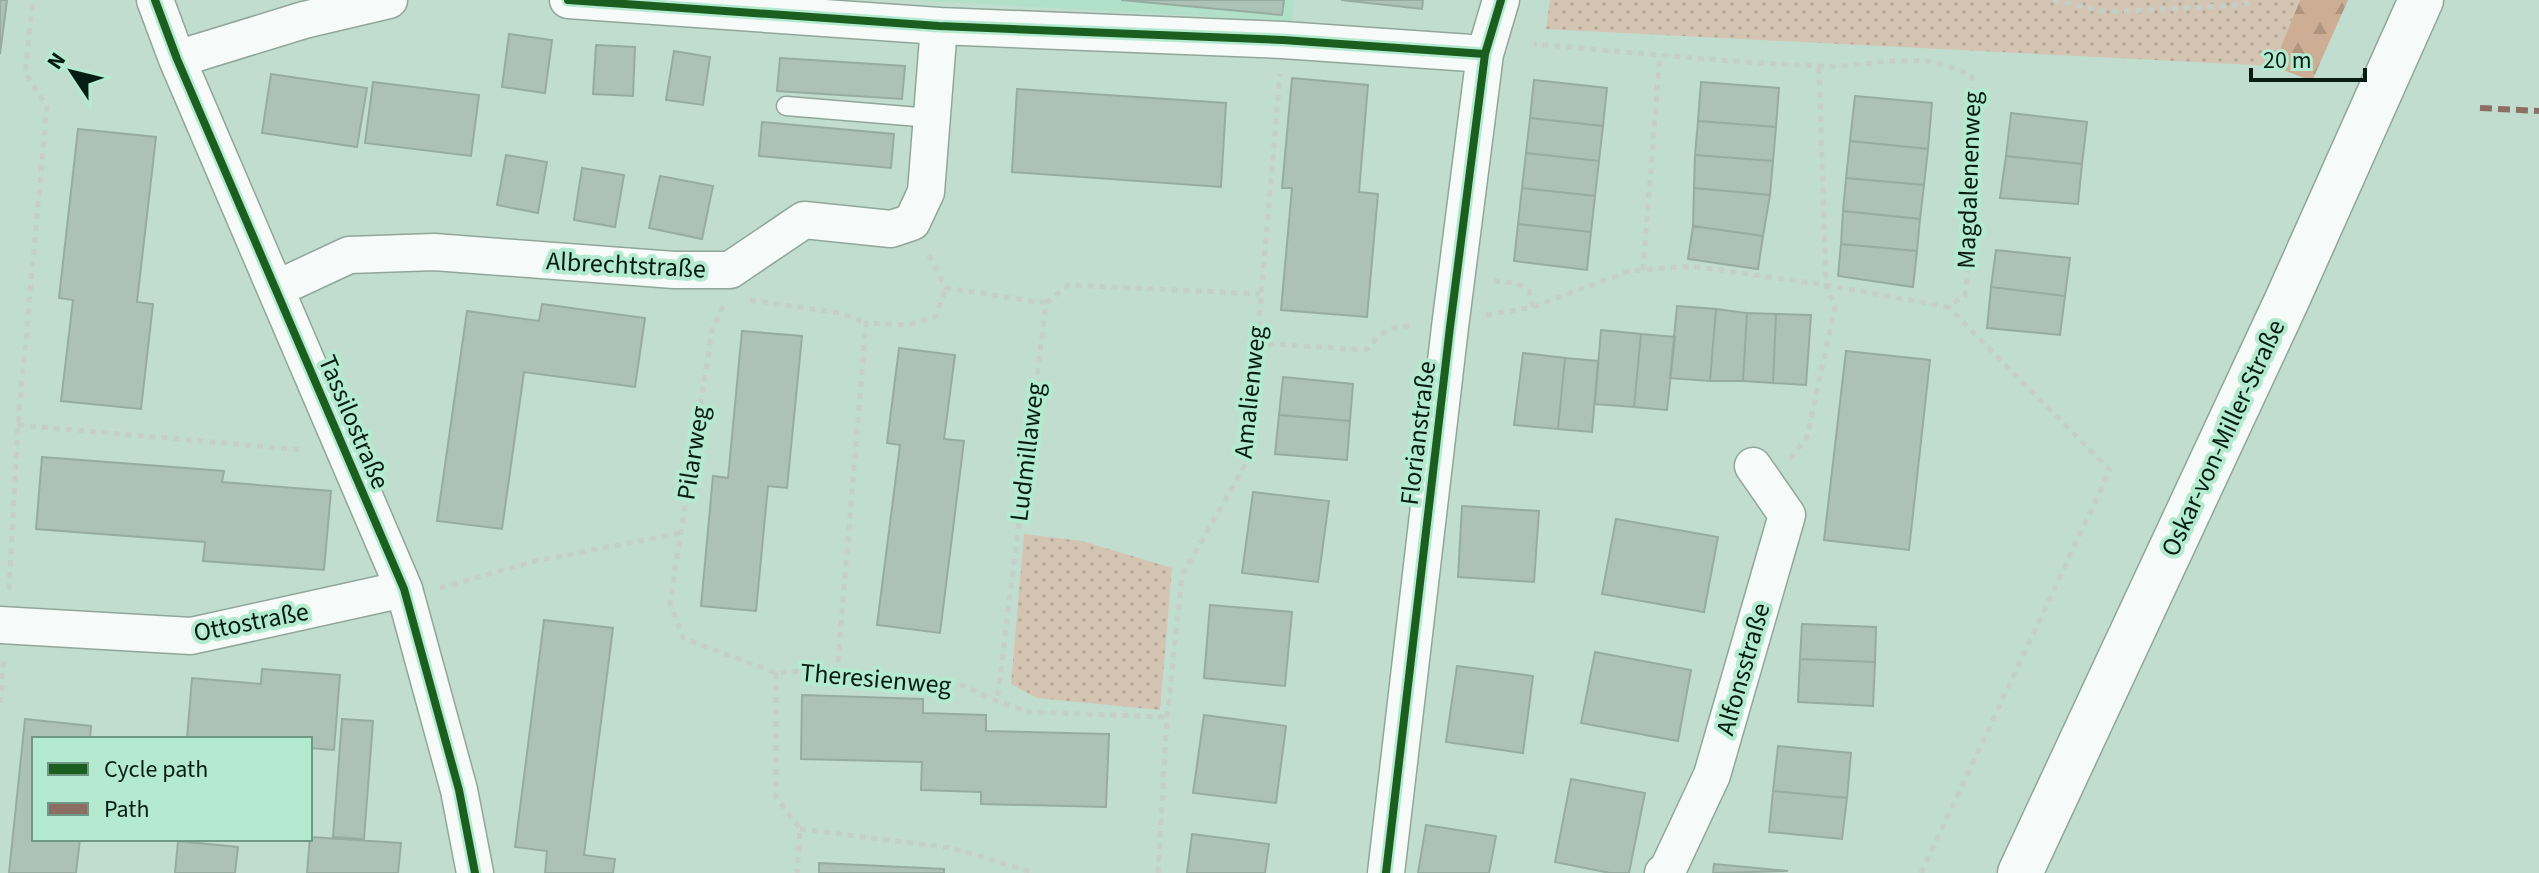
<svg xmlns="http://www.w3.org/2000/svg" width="2539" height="873" font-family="'Source Sans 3',sans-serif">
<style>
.built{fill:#b1e0c9}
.forest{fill:url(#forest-firs)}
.park{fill:url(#park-dots)}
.building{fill:#acc2b7;stroke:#96aca1;stroke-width:2}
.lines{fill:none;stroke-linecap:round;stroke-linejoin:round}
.service-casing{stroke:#90a69b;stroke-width:21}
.minor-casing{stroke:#90a69b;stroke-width:39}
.secondary-casing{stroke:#90a69b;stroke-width:47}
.path{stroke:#c5cfca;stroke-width:5;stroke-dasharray:6 6;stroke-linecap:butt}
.service{stroke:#f6faf8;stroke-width:18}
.minor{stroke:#f6faf8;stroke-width:36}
.secondary{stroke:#f6faf8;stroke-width:44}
.quiet{stroke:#8d6e63;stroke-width:6;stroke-dasharray:12 6;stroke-linecap:butt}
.cycleway-casing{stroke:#b4ead0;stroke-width:13}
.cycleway{stroke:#1b5e20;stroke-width:8}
.labels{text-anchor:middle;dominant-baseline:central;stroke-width:8;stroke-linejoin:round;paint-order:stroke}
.street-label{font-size:26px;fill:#071d14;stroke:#b4ead0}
</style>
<defs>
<pattern id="forest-firs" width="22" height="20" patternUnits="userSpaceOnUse" patternTransform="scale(2)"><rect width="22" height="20" fill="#cdae95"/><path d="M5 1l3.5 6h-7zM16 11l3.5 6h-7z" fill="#af9580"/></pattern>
<pattern id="park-dots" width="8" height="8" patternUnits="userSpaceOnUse" patternTransform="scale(2)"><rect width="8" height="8" fill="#d4c4b2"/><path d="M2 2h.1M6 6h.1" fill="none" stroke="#b4a898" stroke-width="1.8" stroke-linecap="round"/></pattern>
</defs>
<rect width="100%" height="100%" fill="#c1ddcf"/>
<!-- built -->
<path class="built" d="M908,0h386l-2,21z"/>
<!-- forest -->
<path class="forest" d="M2300,0h48l-36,81 -39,-15z"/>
<!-- park -->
<path class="park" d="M1550,0h750l-27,66 -727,-37z
M1024,534l58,7 90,27 -12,142 -123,-12 -26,-14z"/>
<!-- building -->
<path class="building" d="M0,0h7l-7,54z
M1121,0h163l-2,15z
M1341,0h82l-1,9z
M509,34l43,6 -7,53 -43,-6z
M596,45l39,2 -2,49 -40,-2z
M674,51l36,6 -7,48 -37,-5z
M780,58l125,8 -3,33 -125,-8z
M271,74l96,14 -10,59 -95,-14z
M1292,78l76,7 -9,107 19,2 -11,123 -86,-7 11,-122h-10z
M1534,80l73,8 -4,38 -73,-8z
M373,82l106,13 -8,61 -106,-13z
M1701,82l78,6 -3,39 -78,-6z
M1017,89l209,14 -5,84 -209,-15z
M1855,96l77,7 -4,46 -78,-8z
M2011,113l76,9 -5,42 -76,-8z
M1530,118l73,8 -4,35 -73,-8z
M1698,121l78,6 -3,34 -78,-6z
M762,122l132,12 -3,34 -132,-12z
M78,129l78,8 -19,165 16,2 -12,105 -80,-8 12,-101 -14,-2z
M1850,141l78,8 -4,36 -78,-7z
M1526,153l73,8 -4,35 -73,-8z
M506,155l41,7 -9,51 -41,-8z
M1695,155l78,6 -3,34 -76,-7z
M2006,156l76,8 -4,40 -78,-6z
M582,168l42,7 -9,52 -41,-7z
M660,176l53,10 -11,53 -53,-11z
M1846,178l78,7 -4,34 -77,-8z
M1522,188l73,8 -4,36 -73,-8z
M1694,188l76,7 -7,41 -70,-10z
M1843,211l77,8 -3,32 -76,-7z
M1518,224l73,8 -4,38 -73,-9z
M1693,226l70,10 -5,33 -70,-10z
M1841,244l76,7 -4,36 -75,-11z
M1996,250l74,8 -5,38 -74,-9z
M1991,287l74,9 -5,39 -73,-7z
M542,304l103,14 -10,69 -111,-15 -22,157 -65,-8 30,-210 72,10z
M1677,306l39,3 -6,72 -40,-3z
M1716,309l31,4 -4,68h-33z
M1747,313l29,1 -3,69 -30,-2z
M1776,314l35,1 -5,70 -33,-2z
M1601,330l40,4 -7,73 -39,-3z
M742,331l60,5 -15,152 -19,-2 -12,125 -55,-5 12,-130 15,2z
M1641,334l34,3 -8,73 -33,-3z
M899,348l56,7 -11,84 20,2 -24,192 -63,-8 23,-180 -13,-2z
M1846,351l84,9 -21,190 -85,-10z
M1523,353l42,5 -7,71 -44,-4z
M1565,358l33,3 -6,71 -34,-3z
M1283,377l70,7 -3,37 -71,-6z
M1279,415l71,6 -3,39 -72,-6z
M42,457l182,14 -2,11 109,9 -7,79 -121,-9 2,-19 -169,-13z
M1253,492l76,9 -11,81 -76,-9z
M1462,506l77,5 -5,71 -76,-5z
M1616,519l102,18 -14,75 -102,-18z
M1210,605l82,7 -7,74 -81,-8z
M544,620l69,8 -29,227 31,4 -2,14h-68l2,-22 -32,-4z
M1802,624l74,3 -1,35 -75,-3z
M1595,652l96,18 -13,71 -97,-18z
M1800,659l75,3 -2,44 -75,-4z
M1457,666l76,10 -10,77 -77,-11z
M262,669l78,6 -6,75 -24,-2v-9h-123l5,-61 69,6z
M802,695l121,4v14l63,2v16l123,3 -3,73 -125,-3v-12l-60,-2 1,-28 -121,-3z
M1204,715l82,11 -10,77 -83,-10z
M25,719l66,7 -1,13h-56v100h46l-4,34h-67z
M342,719l31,2 -9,118 -31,-2z
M1778,746l73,7 -4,45 -74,-7z
M1571,779l74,14 -16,80h-19l-55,-11z
M1773,791l74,7 -5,41 -73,-7z
M1426,825l70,11 -7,37h-71z
M1192,834l77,10 -4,29h-78z
M310,837l91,6 -3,30h-91z
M178,841l60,6 -3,26h-60z
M819,863l125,6v4h-125z
M1714,864l74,7 -75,2z"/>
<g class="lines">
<defs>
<path id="service" d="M786,106l145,12"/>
<path id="minor" d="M155,0l22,59 227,530 55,201 16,83
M568,0l371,26 344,14 202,14
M177,59l127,-39 85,-20
M276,289l73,-34 85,-3 240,18h56l74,-50 87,9 21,-7 14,-30 13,-166
M0,625l191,11 213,-47
M1386,873l64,-546 35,-273 16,-54
M1663,873l5,-4 44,-94 75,-260 -34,-49"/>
<path id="secondary" d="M2020,873l267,-573 134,-300"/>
</defs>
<!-- service casing -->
<use href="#service" class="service-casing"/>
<!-- minor casing -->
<use href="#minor" class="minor-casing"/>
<!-- secondary casing -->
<use href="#secondary" class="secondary-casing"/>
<!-- path -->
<path class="path" d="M2053,0l54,12 137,-7 7,-5
M929,255l17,33 100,15 -49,398
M1643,270l17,-216
M1494,281l23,2 12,8 4,16
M750,300l90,13 26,10
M1046,303l22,-18 192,9
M723,306l-11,24 -42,273 13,35 93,35 40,-3 21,4 125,11 35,16 32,11 138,5
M1486,315l47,-8 96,-36 62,-5 135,19 122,22 17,-12 7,-67v-152c-58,-30 -98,-7 -156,-10 -94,-4 -188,-14 -282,-22
M1256,343l110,7c15,-18 24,-25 49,-24
M18,425l286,25
M1790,459l17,-22 28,-130 -9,-22 -7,-218
M440,588l95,-27 146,-28
M9,590l9,-165 29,-318 -22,-34 8,-73
M776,673v124l24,32 -3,44
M837,674l29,-351 43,2 27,-9 10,-28
M0,703l4,-43
M800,829l152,19 83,25
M1158,873l9,-156 15,-142 65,-113 33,-388
M1921,873l189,-403 -162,-163"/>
<!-- service -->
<use href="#service" class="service"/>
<!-- minor -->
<use href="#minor" class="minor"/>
<!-- secondary -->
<use href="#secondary" class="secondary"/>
<!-- quiet -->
<path class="quiet" d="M2480,108l59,3"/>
<defs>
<path id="cycleway" d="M155,0l22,59 227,530 55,201 16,83
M568,0l371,26 344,14 202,14
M1386,873l64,-546 35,-273 16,-54"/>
</defs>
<!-- cycleway casing -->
<use href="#cycleway" class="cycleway-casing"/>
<!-- cycleway -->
<use href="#cycleway" class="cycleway"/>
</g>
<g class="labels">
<!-- street labels -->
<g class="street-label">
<text transform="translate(1969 180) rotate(-88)">Magdalenenweg</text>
<text transform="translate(626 265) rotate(3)">Albrechtstraße</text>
<text transform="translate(1250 392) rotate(-84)">Amalienweg</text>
<text transform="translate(354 422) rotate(67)">Tassilostraße</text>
<text transform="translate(1418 433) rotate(-83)">Florianstraße</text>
<text transform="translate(2223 438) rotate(-65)">Oskar-von-Miller-Straße</text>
<text transform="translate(1027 452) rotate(-83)">Ludmillaweg</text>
<text transform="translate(693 453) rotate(-81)">Pilarweg</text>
<text transform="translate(251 622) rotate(-11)">Ottostraße</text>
<text transform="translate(1743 669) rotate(-74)">Alfonsstraße</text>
<text transform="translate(876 679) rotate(5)">Theresienweg</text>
</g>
</g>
<!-- legend -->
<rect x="32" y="737" width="280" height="104" fill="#b4ead0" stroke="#6f9885" stroke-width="2"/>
<rect x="48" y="763" width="40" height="12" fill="#1b5e20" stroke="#6f9885" stroke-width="2"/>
<text x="104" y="777" font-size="24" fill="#071d14">Cycle path</text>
<rect x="48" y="803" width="40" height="12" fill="#8d6e63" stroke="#6f9885" stroke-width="2"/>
<text x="104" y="817" font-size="24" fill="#071d14">Path</text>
<!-- north arrow -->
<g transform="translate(72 72) rotate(305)" stroke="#b4ead0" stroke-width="6" paint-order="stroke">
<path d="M0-6L14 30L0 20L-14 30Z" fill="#071d14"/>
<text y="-12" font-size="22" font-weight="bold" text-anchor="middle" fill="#071d14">N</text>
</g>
<!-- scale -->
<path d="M2251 68v12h114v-12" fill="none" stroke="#071d14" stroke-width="4"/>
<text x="2263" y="68" font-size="24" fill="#071d14" stroke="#b4ead0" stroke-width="6" paint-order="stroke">20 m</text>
</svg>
